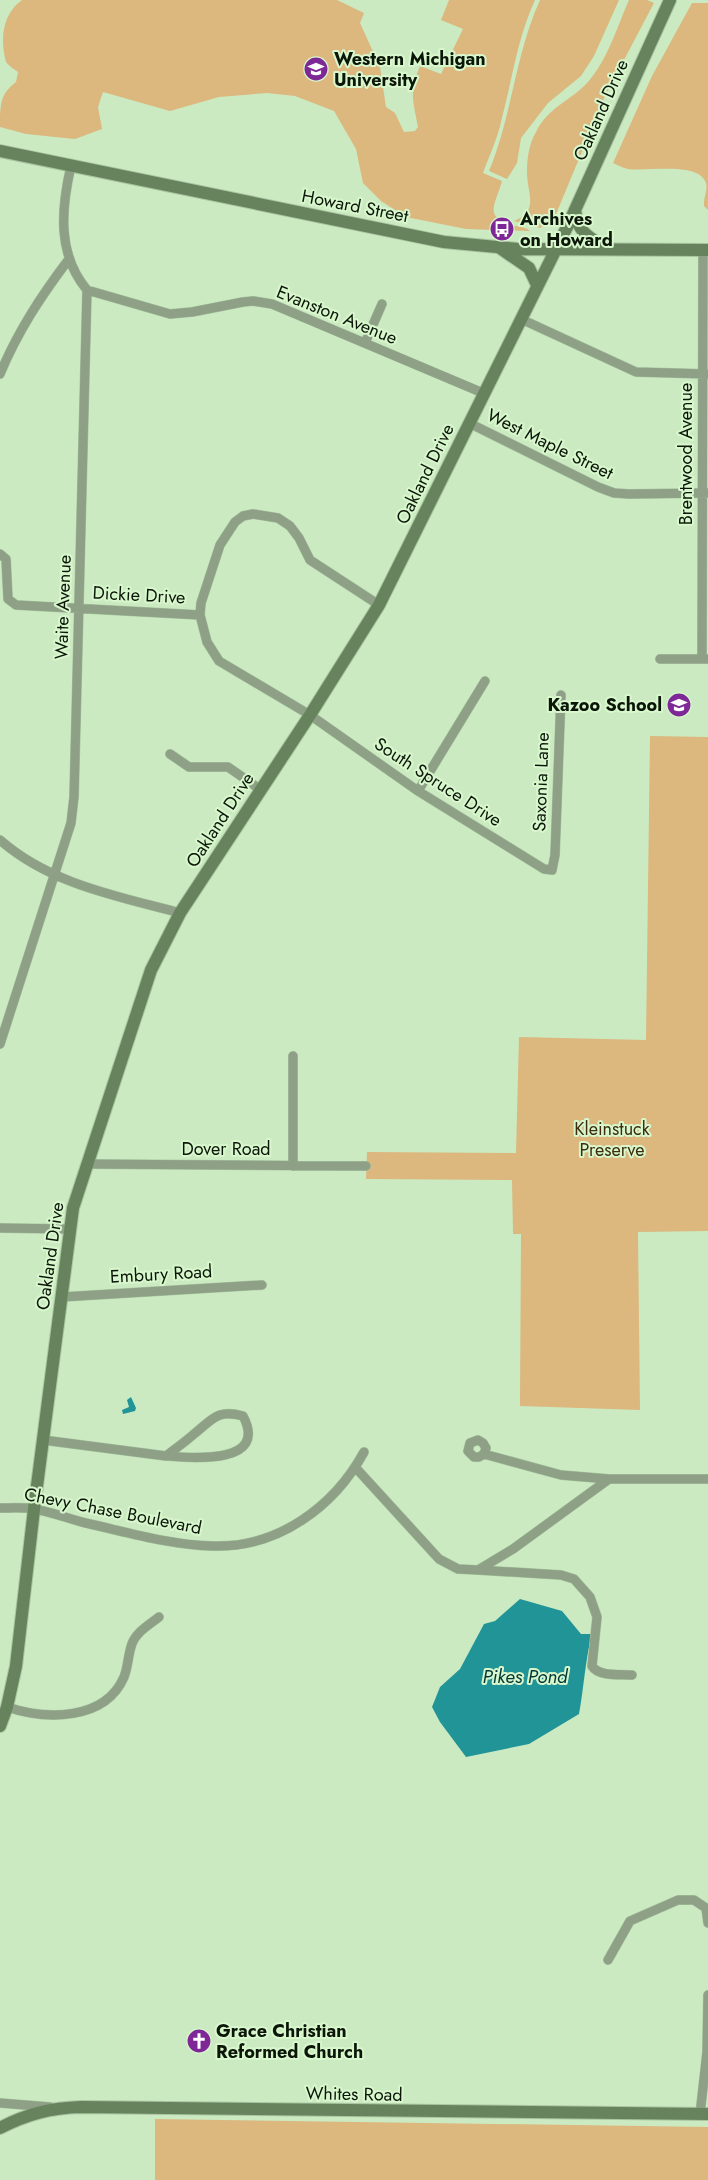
<svg xmlns="http://www.w3.org/2000/svg" width="708" height="2180" font-family="Jost,sans-serif">
<style>
.green{fill:#dcb77e}
.water{fill:#219498}
.lines{fill:none;stroke-linecap:round;stroke-linejoin:round}
.street-casing{stroke:#a8c4a0;stroke-width:10}
.secondary-casing{stroke:#a8c4a0;stroke-width:14}
.street{stroke:#8ea187;stroke-width:9}
.secondary{stroke:#66835d;stroke-width:12}
.labels{text-anchor:middle;dominant-baseline:central;stroke-width:4;stroke-linejoin:round;paint-order:stroke}
.poi-label{font-size:18px;font-weight:bold;fill:#0b1608;stroke:#d8f7cd;text-anchor:start}
.street-label{font-size:18px;fill:#0b1608;stroke:#d8f7cd}
.park-label{font-size:18px;fill:#3d2c0e;stroke:#d8f7cd}
.water-label{font-size:19px;font-style:italic;fill:#033839;stroke:#d8f7cd}
</style>
<rect width="100%" height="100%" fill="#cbeac1"/>
<!-- green -->
<path class="green" d="M22,0h315l27,13 -4,10 20,44 6,40 9,6 9,19 11,-1 3,-4c-5,-27 -9,-34 2,-61l21,8 22,-45 -22,-9 8,-20h86c-18,39 -23,81 -34,122 -4,18 -12,34 -18,51l19,8c-7,25 -20,37 14,45 5,1 11,2 14,5l-64,-2 -60,-12 -25,-16 -18,-18 -7,-34 -22,-38 -39,-15 -28,-3 -48,4 -49,14 -67,-19 -5,15 4,22 -27,10 -49,-5 -26,-7c0,-22 0,-33 16,-45l2,-10c-4,-3 -9,-6 -12,-10 -6,-22 -4,-48 16,-62z
M540,0h79l-25,56 -13,20 -33,27 -27,35 -4,25 -10,16 -18,-8c23,-55 26,-116 51,-171z
M629,0h18l7,3 -49,93 -51,123 -14,9 -26,-7c26,-11 13,-27 13,-49 0,-14 2,-28 9,-40 12,-25 36,-32 52,-50 20,-23 29,-55 41,-82z
M692,3h16v207l-4,-4c-1,-8 4,-14 2,-23 -7,-22 -60,-11 -78,-14 -5,-1 -10,-4 -15,-6l39,-87z
M650,736l58,1v494l-70,1 2,178 -120,-4 1,-172h-8l-1,-54 -146,-1 1,-27 149,1 3,-116 127,3z
M155,2119l553,8v53h-553z"/>
<!-- water -->
<path class="water" d="M131,1397l5,11 -1,3 -12,3 -1,-4 7,-3 -2,-7z
M520,1599l42,12 19,23h11c-7,27 -8,53 -13,80l-50,30 -63,13 -26,-35 -8,-15 8,-20 20,-18 24,-45 11,-3z"/>
<g class="lines">
<defs>
<path id="street" d="M87,290l83,24 22,-2 51,-10 10,-1 19,3 211,89
M521,319l115,53 72,2
M365,343l17,-39
M0,374c18,-43 41,-78 69,-115
M469,423l129,64 16,6 15,1 79,-1
M0,554l6,5 2,40 8,6 184,10
M379,605l-69,-45 -11,-22 -9,-12 -12,-8 -25,-4 -10,2 -8,6 -15,23 -19,58 -1,12 7,27 12,19 91,54 108,76 126,78 8,1 3,-15 6,-160
M660,659h48
M702,659l1,-409
M170,754l19,13h39l33,23
M418,791l67,-110
M0,840c50,44 117,56 180,73
M0,1044l71,-221 3,-26 13,-507c-30,-36 -26,-81 -16,-124
M86,1164l280,2
M293,1166v-110
M0,1228l69,1
M62,1297l200,-12
M43,1440l123,16c9,-7 19,-14 28,-22 19,-15 23,-25 49,-18 26,49 -51,42 -77,40
M484,1454l2,-6 -3,-5 -5,-3 -8,3 -2,8 6,6h5l5,-3 77,21 48,4
M355,1467l84,92 19,10 20,1 35,-21 96,-70h99
M0,1508c11,0 23,-1 34,1 19,3 37,11 56,15 40,9 81,21 123,22 65,2 121,-39 151,-94
M478,1570l83,5 13,4 16,18 7,20 -5,49c7,11 28,8 40,9
M7,1707c39,13 98,14 117,-30 4,-10 4,-21 7,-30 3,-14 18,-22 28,-30
M608,1960l22,-39 48,-21h16l12,8 2,15
M0,2103l50,4
M700,2114l7,-62 1,-57"/>
<path id="secondary" d="M0,151l444,91 74,7 190,1
M575,210c3,24 14,27 33,39
M500,248l29,20 8,17
M0,1726l7,-19 9,-41 18,-157 39,-301 78,-238 29,-57 130,-198 69,-110 191,-384 100,-221
M0,2128c27,-14 50,-20 81,-21l627,7"/>
</defs>
<!-- street casing -->
<use href="#street" class="street-casing"/>
<!-- secondary casing -->
<use href="#secondary" class="secondary-casing"/>
<!-- street -->
<use href="#street" class="street"/>
<!-- secondary -->
<use href="#secondary" class="secondary"/>
</g>
<!-- icons -->
<defs>
<symbol id="university-disc" viewBox="-11 -11 22 22"><circle r="9.5" fill="#7e2796" stroke="#d8f7cd"/><path d="M0-5L7-2L0 1L-7-2ZM-4 1L0 2.5L4 1V4Q0 6-4 4Z" fill="#fff"/></symbol>
<symbol id="bus-disc" viewBox="-11 -11 22 22"><circle r="9.5" fill="#7e2796" stroke="#d8f7cd"/><path d="M-5-6H5V4H4V6H2V4H-2V6H-4V4H-5ZM-3.5-4V0h7V-4ZM-3.5 1.2v1.5H-2V1.2ZM2 1.2v1.5H3.5V1.2Z" fill="#fff"/></symbol>
<symbol id="school-disc" viewBox="-11 -11 22 22"><circle r="9.5" fill="#7e2796" stroke="#d8f7cd"/><path d="M0-5L7-2L0 1L-7-2ZM-4 1L0 2.5L4 1V4Q0 6-4 4Z" fill="#fff"/></symbol>
<symbol id="church-disc" viewBox="-11 -11 22 22"><circle r="9.5" fill="#7e2796" stroke="#d8f7cd"/><path d="M-1.2-6h2.4v3.5h3.3v2.4h-3.3V6h-2.4V-.1h-3.3v-2.4h3.3Z" fill="#fff"/></symbol>
</defs>
<g fill-rule="evenodd">
<use href="#university-disc" x="302" y="55" width="28" height="28"/>
<use href="#bus-disc" x="488" y="215" width="28" height="28"/>
<use href="#school-disc" x="665" y="691" width="28" height="28"/>
<use href="#church-disc" x="185" y="2027" width="28" height="28"/>
</g>
<g class="labels">
<!-- poi labels -->
<g class="poi-label">
<text x="334" y="59">Western Michigan<tspan x="334" dy="21">University</tspan></text>
<text x="520" y="219">Archives<tspan x="520" dy="21">on Howard</tspan></text>
<text x="662" y="705" text-anchor="end">Kazoo School</text>
<text x="216" y="2031">Grace Christian<tspan x="216" dy="21">Reformed Church</tspan></text>
</g>
<!-- street labels -->
<g class="street-label">
<text transform="translate(601 110) rotate(-66)">Oakland Drive</text>
<text transform="translate(355 206) rotate(11)">Howard Street</text>
<text transform="translate(337 315) rotate(22)">Evanston Avenue</text>
<text transform="translate(550 444) rotate(26)">West Maple Street</text>
<text transform="translate(686 454) rotate(-90)">Brentwood Avenue</text>
<text transform="translate(425 474) rotate(-64)">Oakland Drive</text>
<text transform="translate(139 595) rotate(3)">Dickie Drive</text>
<text transform="translate(63 607) rotate(-88)">Waite Avenue</text>
<text transform="translate(438 782) rotate(33)">South Spruce Drive</text>
<text transform="translate(541 782) rotate(-88)">Saxonia Lane</text>
<text transform="translate(220 820) rotate(-57)">Oakland Drive</text>
<text x="226" y="1149">Dover Road</text>
<text transform="translate(50 1256) rotate(-82)">Oakland Drive</text>
<text transform="translate(161 1274) rotate(-3)">Embury Road</text>
<text transform="translate(113 1511) rotate(11)">Chevy Chase Boulevard</text>
<text transform="translate(354 2094) rotate(1)">Whites Road</text>
</g>
<!-- park labels -->
<g class="park-label">
<text x="612" y="1129">Kleinstuck<tspan x="612" dy="21">Preserve</tspan></text>
</g>
<!-- water labels -->
<g class="water-label">
<text x="525" y="1676">Pikes Pond</text>
</g>
</g>
</svg>
